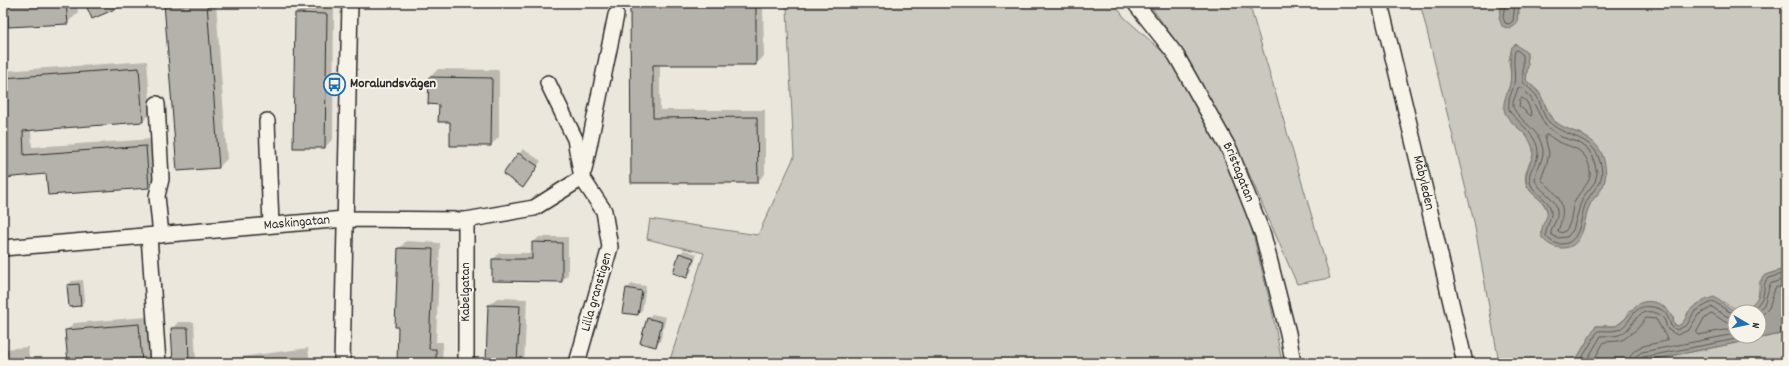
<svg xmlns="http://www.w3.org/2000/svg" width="1789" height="366" font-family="Dekko,sans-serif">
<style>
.green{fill:#cbc8bf;stroke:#7b7a75;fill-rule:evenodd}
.water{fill:#a29f98;stroke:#72716c;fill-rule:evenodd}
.shadow{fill:#0003}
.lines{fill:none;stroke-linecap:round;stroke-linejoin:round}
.shore{stroke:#5b5957;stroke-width:1}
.building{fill:#b5b2ab;stroke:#2b2b2b}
.minor-casing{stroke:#2b2b2b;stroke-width:18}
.minor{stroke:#f7f3e8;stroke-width:15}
.labels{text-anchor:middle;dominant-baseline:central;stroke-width:4;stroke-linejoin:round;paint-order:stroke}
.poi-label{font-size:14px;font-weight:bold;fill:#2b2b2b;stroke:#f7f3e8;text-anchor:start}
.street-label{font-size:14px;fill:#2b2b2b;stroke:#f7f3e8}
</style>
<rect width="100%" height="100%" fill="#ebe7dd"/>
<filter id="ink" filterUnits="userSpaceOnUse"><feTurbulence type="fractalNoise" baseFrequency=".025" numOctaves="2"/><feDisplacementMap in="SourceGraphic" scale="8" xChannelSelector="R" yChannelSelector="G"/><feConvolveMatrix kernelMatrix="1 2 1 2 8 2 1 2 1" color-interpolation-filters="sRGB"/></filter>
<g filter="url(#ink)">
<!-- green -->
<path class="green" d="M783,3h331l10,14 51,46 64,116 33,131 10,53h-613l35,-110 -57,-14 3,-20 108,16 36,-78 -7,-148z
M1148,3h101l81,275 -33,6 -50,-115 -61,-114z
M1420,3h82l-2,4 19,7v-11h267v266c-7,2 -22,4 -26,12 -2,6 0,12 -3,19 -7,13 -24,10 -33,2 -9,1 -26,1 -33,7 -6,5 -3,11 -13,17l-4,-2 -1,-8 -43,-6 -4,8 -10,8h-20l-22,37h-75l-25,-141zM1512,47l15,26 -1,7 13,12 13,27 13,10 17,5 19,19 5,21 -8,20 -6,6 -4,8 -6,25 -38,-10 4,-7c-3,-19 -18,-19 -22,-33 -2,-6 1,-15 4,-21 12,-19 -12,-35 -24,-48l1,-22 3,-7 1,-8 -2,-17z
M1786,333v30h-150z"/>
<!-- water -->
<path class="water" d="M1502,3h17l-2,21 -7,5 -8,-3 -3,-8z
M1516,44l11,9 1,12 -2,15c4,5 10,8 13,13 6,8 7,20 14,27 15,13 40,13 49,34 5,14 6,29 -4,40 -4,5 -7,7 -9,13 -6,15 -5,42 -28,41 -9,-1 -13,-4 -19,-10 0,-3 -1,-6 0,-9 1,-8 7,-12 5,-20 -4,-11 -21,-16 -21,-29 -1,-13 11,-22 6,-34 -5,-15 -21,-20 -27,-33 -4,-11 3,-20 5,-29 2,-13 -1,-24 2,-37z
M1786,269v64l-150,30h-62l22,-37h20c3,-2 7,-5 10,-8 5,-5 6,-10 12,-14 16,-8 34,4 36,20l4,2c11,-6 7,-12 13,-17 6,-6 16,-10 23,-12 6,3 10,8 16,11 13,7 28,-5 30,-18 1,-6 0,-11 5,-14 6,-4 15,-5 21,-7zM1735,312h24v24h-24z"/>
<!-- shadow -->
<path class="shadow" d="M3,3h74l1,10 -11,10 -64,4z
M165,3h51l11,156 -8,8 -42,3z
M631,3h132l1,53 -8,8h-96v46h105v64l-8,8h-125z
M304,6h30l-1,133 -8,8 -29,-133z
M147,61l4,52 -8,8 -112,9 1,17 122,-8 2,40 -8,8 -101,-14 -44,4v-106z
M438,69l61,1v67l-8,8 -40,-24 -11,-17 -10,-27z
M523,149l18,12 -18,25 -19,-12z
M539,237h29v37l-6,7 -69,-21 6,-7h34v-10z
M406,241l34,2 -4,99h7l-1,21h-44l1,-114z
M684,250l13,4 -6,18 -4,4 -7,-22z
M83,280l2,20 -4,5 -13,-20 4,-4z
M632,284l14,2 -4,24 -5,4 -14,-2 4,-24z
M497,298l30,1 -3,64h-27v-1l-10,-1 2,-56z
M652,314l14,3 -6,25 -5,4 -14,-4 7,-24z
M146,317l4,46h-81l-3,-32 8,-8z
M178,322h16l2,41h-22l-2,-34z
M28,347l2,16h-27v-14z
M308,348l2,15h-95l3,-3z"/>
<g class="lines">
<!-- shore -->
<path class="shore" d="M1505,3l-2,14 2,6 4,1 4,-3 2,-18
M1517,50l6,5v27c4,5 9,8 13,13 5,8 6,20 13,27 15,15 40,13 49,34 11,28 -4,28 -13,49 -5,13 -4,38 -23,39 -7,0 -11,-2 -16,-8 -1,-11 8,-18 4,-29 -4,-10 -19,-15 -20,-26 -2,-8 3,-14 6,-20 9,-20 -15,-36 -26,-49 -4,-11 2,-18 4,-28 2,-11 -2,-22 1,-33z
M1521,88l10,10 14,27 16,12 17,5 10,7 5,8 4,16 -2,9 -11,14 -4,9 -7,25 -6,7 -10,1 -6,-4c0,-7 5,-11 6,-18 2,-19 -16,-22 -22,-36 0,-11 9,-19 8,-30 -3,-22 -23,-27 -30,-43v-5l5,-14z
M1522,98l5,4 5,12 -1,2 -12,-10 1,-6z
M1546,135c5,1 8,5 13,7 13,6 25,6 30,23 1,5 2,9 0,15 -4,8 -11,13 -15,23 -3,8 -2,26 -12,30l-4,-2c5,-14 8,-26 -4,-39 -4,-5 -9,-8 -13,-13l6,-16 2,-10 -4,-16z
M1745,312c11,-3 18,-11 19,-22 0,-3 0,-6 2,-9 3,-5 14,-6 20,-8
M1756,312l8,-7 6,-21 16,-6
M1759,318l10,-10 6,-20 11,-3
M1735,324l-10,-2 -13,-9 -9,7 -7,13 2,2 37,-7
M1579,363l19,-32c6,-1 13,1 19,-1 17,-5 13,-30 40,-22 9,2 11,9 14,18l6,4 10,-5 7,-13 19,-11 15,10 7,2
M1585,363l16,-27c5,-1 13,1 18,-1 16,-6 16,-29 37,-22 4,1 7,4 9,8 1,3 1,5 2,8l10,6 12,-5 9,-15 14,-8 14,9 9,2
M1592,363l12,-21 14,-1 6,-2 13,-10 9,-11 10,1 12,21c-14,6 -38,2 -39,23
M1635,363l1,-7 6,-4 93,-18
M1640,363v-4l3,-2 109,-21"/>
</g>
<!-- building -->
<path class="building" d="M23,3h43l2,21 -60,3 -1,-23z
M85,3h44l-37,16z
M164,3h43l12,165 -42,3z
M630,3h126v62h-103v53l104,-1 1,66h-127z
M295,13l32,1 -2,134h-32z
M139,68l4,54 -120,9 1,24 122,-9 3,42 -101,7 -2,-21 -43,4v-100z
M429,77l63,1 -1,68h-41v-24h-12l1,-17 -11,-1z
M518,153l20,13 -15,22 -20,-14z
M532,242l30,1v39l-70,-1v-22h40z
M398,248l35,1 -4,100h7v14h-39l1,-36h-3z
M679,253l15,5 -7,20 -14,-5z
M79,284l2,22 -12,1 -2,-22z
M626,288l16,3 -4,24 -16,-2z
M488,305l32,1 -3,57 -31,-1z
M647,318l15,4 -6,25 -16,-4z
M139,324l3,39h-74l-3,-33z
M171,328h17l1,35h-16z"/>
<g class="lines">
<defs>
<g id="minor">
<path id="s1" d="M1135,3l41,52 54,96 33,84 25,98 5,30"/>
<path id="s2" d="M1380,3l44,183 41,177"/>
<path d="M548,83l27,56 7,39 22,33 6,36 -33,116"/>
<path d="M157,104l4,75 -4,17 4,39"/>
<path d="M267,121l4,104"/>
<path d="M584,170l32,-155"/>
<path d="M466,220v143"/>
<path d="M149,236l9,127"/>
<path id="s3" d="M3,248l342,-29 121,1 68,-12 48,-30"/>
<path d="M342,363l8,-360"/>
</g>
</defs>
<!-- minor casing -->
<use href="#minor" class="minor-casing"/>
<!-- minor -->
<use href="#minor" class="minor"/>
</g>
</g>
<!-- icons -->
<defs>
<symbol id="bus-ring" viewBox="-11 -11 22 22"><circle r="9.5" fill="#f7f3e8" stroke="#1f6fb2" stroke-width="1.5"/><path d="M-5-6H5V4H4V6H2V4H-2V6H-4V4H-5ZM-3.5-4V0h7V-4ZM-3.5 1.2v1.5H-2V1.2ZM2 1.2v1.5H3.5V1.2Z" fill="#1f6fb2"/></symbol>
</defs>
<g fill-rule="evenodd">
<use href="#bus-ring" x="322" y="72" width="25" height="25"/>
</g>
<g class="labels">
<!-- poi labels -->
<g class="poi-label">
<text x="350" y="84">Moralundsvägen</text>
</g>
<!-- street labels -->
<g class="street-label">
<text stroke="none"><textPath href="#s1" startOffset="199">Bristagatan</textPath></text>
<text stroke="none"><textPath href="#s2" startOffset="185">Måbyleden</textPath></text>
<text stroke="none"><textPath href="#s3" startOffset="295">Maskingatan</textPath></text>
<text transform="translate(466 292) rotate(-90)">Kabelgatan</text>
<text transform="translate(597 292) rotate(-74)">Lilla granstigen</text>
</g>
</g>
<!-- margin -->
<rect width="1789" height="366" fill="none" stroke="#f7f3e8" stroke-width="16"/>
<rect x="8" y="8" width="1773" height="350" fill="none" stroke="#2b2b2b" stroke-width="1.5" filter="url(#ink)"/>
<!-- north arrow -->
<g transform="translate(1747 324) rotate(99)"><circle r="19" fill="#f7f3e8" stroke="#a5a39c"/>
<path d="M0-3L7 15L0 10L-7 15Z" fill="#1f6fb2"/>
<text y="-6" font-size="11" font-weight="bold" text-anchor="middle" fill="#2b2b2b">N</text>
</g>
</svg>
